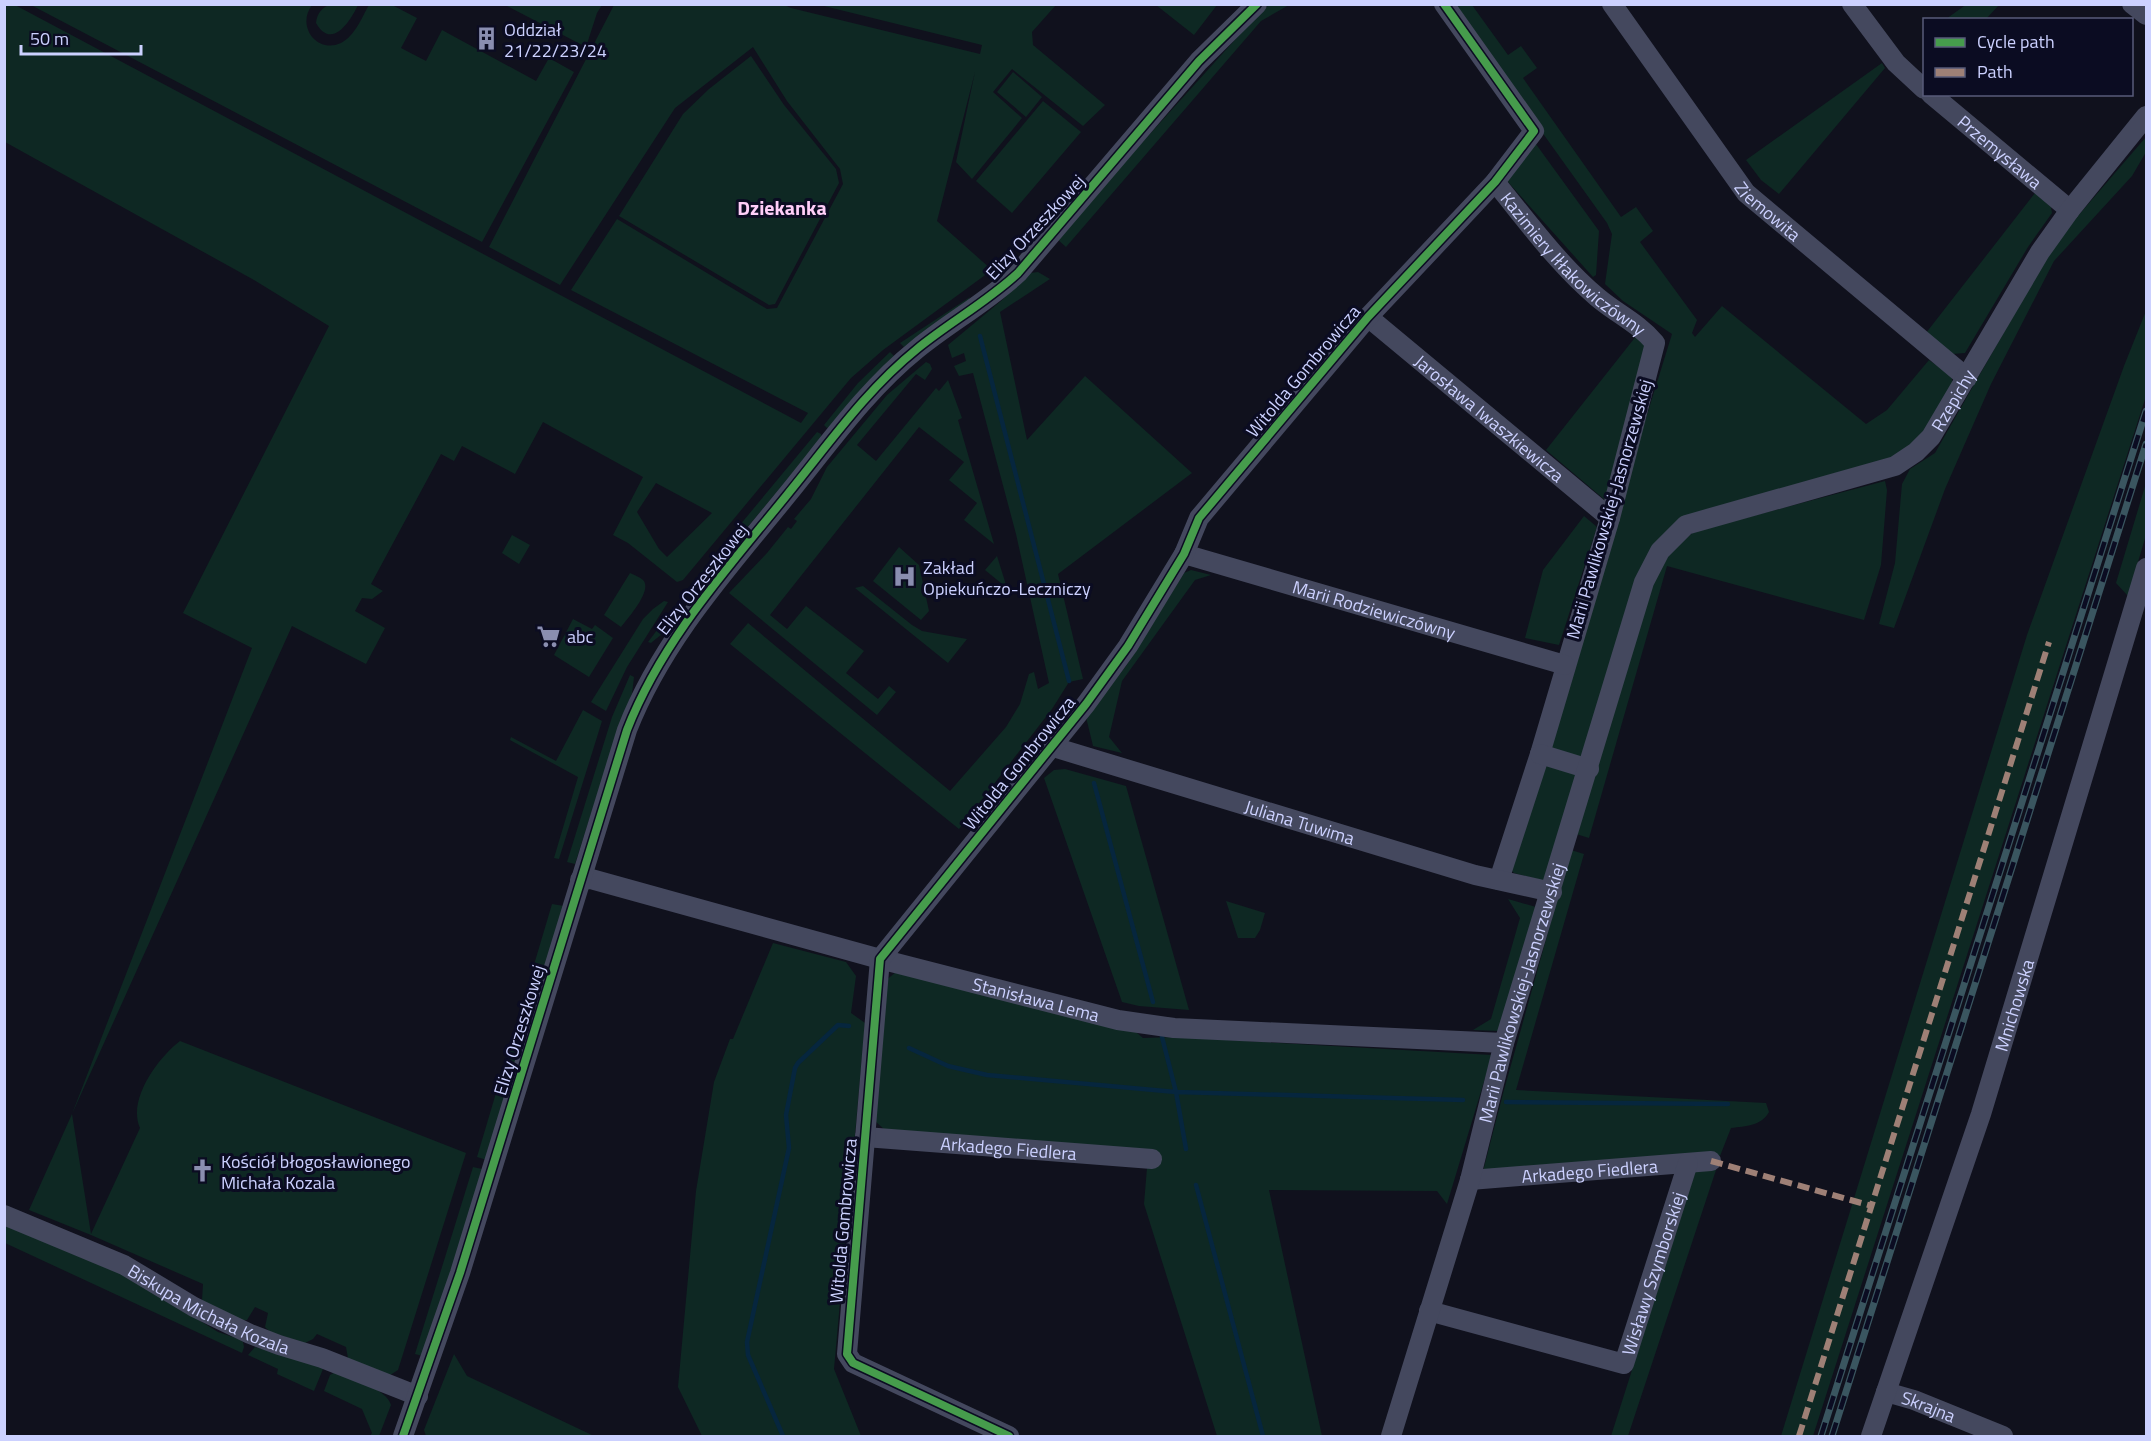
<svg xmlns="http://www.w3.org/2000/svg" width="2151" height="1441" font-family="'Titillium Web',sans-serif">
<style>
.green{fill:#0e2823;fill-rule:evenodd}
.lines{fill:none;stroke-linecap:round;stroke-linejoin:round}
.stream{stroke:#06263e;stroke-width:4.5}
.minor{stroke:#44485e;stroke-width:20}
.rail-casing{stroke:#3a5660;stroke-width:7}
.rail{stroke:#0b0c22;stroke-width:4.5;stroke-dasharray:14;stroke-linecap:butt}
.quiet{stroke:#9e8076;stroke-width:6;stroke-dasharray:12 6;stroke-linecap:butt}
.cycleway-casing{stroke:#0b0c22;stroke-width:11}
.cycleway{stroke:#469c4c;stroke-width:8}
.labels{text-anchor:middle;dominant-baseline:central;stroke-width:6;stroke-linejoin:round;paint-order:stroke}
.poi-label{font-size:18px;fill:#ccd1ff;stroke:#0b0c22;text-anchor:start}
.street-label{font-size:18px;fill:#ccd1ff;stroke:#0b0c22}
.neighbourhood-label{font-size:20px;font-weight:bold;fill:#ffcef8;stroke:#0b0c22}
</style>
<rect width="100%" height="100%" fill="#10111d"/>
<!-- green -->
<path class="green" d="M332,4l26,1c-7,15 -26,46 -42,18 1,-10 6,-16 16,-19z
M1967,4h32v1l-13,14h-40z
M5,5h10l786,418 7,-10 -237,-123 46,-71 150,90 10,-1 66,-124 -3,-15 -53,-68 -34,-54 -78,61 -115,177 -71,-38 125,-242h170l7,3 189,46 2,-9 -162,-40h236l-24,27 1,13 72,60 -22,21 -71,-57 -19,23 29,26 -50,61 -16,-17 19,-90 -38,149 55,49 -109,80 -32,28 -168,202 -6,2 -49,-39 -15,-8 30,-58 -100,-55 -28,52 -53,-28 -8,15 -13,-7 -70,130 12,7 -11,8 -10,-1 -7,13 30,17 -19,36 -74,-38 -220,488 19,120 49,-106c-13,-29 19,-71 40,-87l286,112 -68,217 -14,9 -35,-15 -3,-17 -29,-13 -4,5 -8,4 -35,-11 -5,-5 3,-14 -13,-6 -8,13h-9l-36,-20 1,-16 -112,-49 -62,-25 43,-96 180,-466 -69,-35 146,-287 -75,-46 -249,-138zM656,483l56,30 -45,44 -8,-8 -22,-37z
M31,5h281c-16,21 5,49 29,38 14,-7 21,-26 28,-38h23l25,13 -16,30 25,13 16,-31 94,51 13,-23 25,14 -92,170z
M505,5h97l-5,8 -11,34z
M1156,5h61l-23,30z
M1269,5h20l-28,16 -195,226 -10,-9 205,-227z
M1451,5h21l36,50 13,-9 16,22 -14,10 98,139 15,-10 17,24 -13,11 57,78 -5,13 3,4 27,-31 144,118 21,-14 42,-50 23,16v9l-28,49 -31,25 -241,89 -67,212 -35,-12 -3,-10 125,-404 -49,-33 -18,-17 7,-50 -5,-11z
M751,56l33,49 52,64 3,14 -64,121 -6,1 -150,-89 64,-102 26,-25z
M1882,63l3,5 -106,126 -18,-14 -15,-20z
M1013,72l29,25 -16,20 -29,-25z
M1043,101l38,31 -69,81 -36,-32z
M2146,137v15l-14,24 -78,85 -63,123 -46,105 -51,139 -15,-4 16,-61 7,-79 8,-15 25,-16 109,-191 20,-30z
M1533,140l66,91 -3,44 -3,2 -85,-95 -1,-11z
M2035,193l16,14 1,6 -24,34 -63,106 -13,1 -26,-21z
M1038,272l12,7 -50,33 27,128 58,-64 107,97 -134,101 25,105 -14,3 -17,27 -93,120 -229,-185 18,-21 202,168 56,-64 14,-23 9,-30 5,-2 4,17 11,-6 -33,-149 -43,-161 -14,3 -5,-10 12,-5 -2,-8 -12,5 -4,-13 53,-44 29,-28z
M970,297l-2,4 -64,46 -4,-4z
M2146,311v85l-333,1040h-32l246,-801 97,-269z
M1637,335l14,12 -46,153 -59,-50z
M890,352l4,4 -62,70 -5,2 -3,-3 34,-42z
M926,362l4,2 2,5 -7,11 -9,-6 -59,71 19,16 60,-73 3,3 9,-11 14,38 -4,2 36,124 -30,-24 13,-17 -28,-23 15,-18 -45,-35 -149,188 17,14 19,-23 58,45 -18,22 32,26 11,-13 7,6 -19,23 -148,-122 38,-40 21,-26 3,2 6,-8 -3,-2 17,-20 16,-32 60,-72z
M817,432l4,2 1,4 -97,116 -5,4 -5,-3z
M1885,481l2,9 -6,75 -17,55 -197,-54 -78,272 -13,-4 72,-245 15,-32 32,-26z
M2146,483v52l-18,61 -12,-13z
M1584,516l13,11 -38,118 -34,-7 18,-68z
M512,535l18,10 -11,19 -17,-11z
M899,547l20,18 10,46 -8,9 -48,-39z
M997,556l10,32 -22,-18z
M708,563l5,3v2l-14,20 -13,3z
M1191,570l20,5 -16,5 -73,101 -13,56 13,16 -29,-7 -7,-29 40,-51 58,-93z
M630,573c4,2 10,4 13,7 10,10 -15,38 -22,47l-17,-12z
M863,586l49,39 10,6 45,8 -19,24 -93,-75z
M664,601l4,1 -41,65 -21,44 -15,-9 52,-83 10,-10z
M676,605l3,4c-2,15 -17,25 -28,34l-3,-1z
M573,619l19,10 3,-4 18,13 -24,39 -35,-22z
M630,675l4,2 -2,17 -12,29 -45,141 -8,-2 45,-145z
M583,710l19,11 -43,138 -5,-1 24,-81 -68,-37 1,-3 45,24z
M1548,764l33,9 -33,109 -34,-9 -5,-5 31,-101z
M1065,769l61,17 63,224 -50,-4 -17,-4 -78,-224 10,-8z
M1571,850l13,4 -68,236 250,13 3,9c-8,14 -23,14 -38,16l-11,28 -6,-3 -231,18 21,-81z
M1508,899l28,8 -38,124 -25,-1 18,-11 29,-101z
M1226,901l39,12 -5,17 -5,8h-17z
M552,904l12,2 -77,254 -10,-3z
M773,943l73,19 10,14 -5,37 14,10 -31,346 27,67h-159l-24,-49 18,-196 18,-109 16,-43h3z
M896,972l240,60 7,6 31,-1 318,18 -45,149 -10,-13 -168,-1 53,246h-105l-73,-232 3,-36 -261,-37 -11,-10 10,-140z
M473,1167l9,2 -42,141 -17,46 -8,-2z
M1709,1168l7,2 -88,266h-17l85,-267z
M5,1219l113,50 100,63 21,7 4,3 1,5 -2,6 -237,-110z
M255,1347l65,18 3,4 -9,22 -37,-17 1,-5 -30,-14z
M454,1354l13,22 127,60h-168l-2,-6z
M337,1371c14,7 50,18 54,34l-12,31h-9l2,-3 -10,-24 -38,-18 6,-16z"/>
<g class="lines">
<!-- stream -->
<path class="stream" d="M980,336l89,345
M1094,783l59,219
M1162,1037l14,55 10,57
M909,1048l39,18 39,9 189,17 287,8
M1506,1102l222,2
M1196,1185l67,251
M783,1436l-35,-81 -1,-13 42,-194 -3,-33 9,-47 3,-5 40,-38 11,1"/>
<!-- minor -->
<g class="minor">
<path id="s1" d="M1612,4l134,189 221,185"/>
<path d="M1852,4l44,59 28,26"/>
<path d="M2132,4l14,11"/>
<path id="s2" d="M1931,94l139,116"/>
<path id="s3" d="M1495,182c32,39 63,82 102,115 20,17 40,25 58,46l-45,175 -70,236 -41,126"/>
<path id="s4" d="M1368,317l242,201"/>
<path id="s5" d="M1184,554l381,111"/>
<path id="s6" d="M1050,746l425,129 77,17"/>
<path d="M1540,754l49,15"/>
<path id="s7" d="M580,880l11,-1 289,80 238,61 56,8 330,15"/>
<path id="s8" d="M865,1137l287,22"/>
<path id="s9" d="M1470,1180l241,-19"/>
<path id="s10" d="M4,1215l120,50 70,42 56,27 29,11 43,13 96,38"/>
<path id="s11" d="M1429,1311l195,53 64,-201"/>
<path id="s12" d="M1886,1392l28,8 89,36"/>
<path d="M403,1436l57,-163 167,-543c35,-90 100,-161 160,-235 41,-50 79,-105 130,-146 33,-27 70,-47 101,-76l181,-212 58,-57"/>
<path d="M1009,1436l-156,-73 -6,-9 33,-395 206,-255 42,-58 56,-92 15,-36 169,-201 127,-135 39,-51 -90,-127"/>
<path id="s13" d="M1391,1436l79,-256 34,-137 140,-461 16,-31 26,-26 209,-59 21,-14 15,-15 109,-185 30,-42 76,-94"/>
<path id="s14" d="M1871,1436l110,-322 165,-546"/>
</g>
<defs>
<path id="rail" d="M1821,1436l325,-1025
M1832,1436l314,-992"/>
</defs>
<!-- rail casing -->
<use href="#rail" class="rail-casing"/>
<!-- rail -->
<use href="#rail" class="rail"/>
<!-- quiet -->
<path class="quiet" d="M1711,1161l161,45
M1799,1436l250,-794"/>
<defs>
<path id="cycleway" d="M403,1436l57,-163 167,-543c35,-90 100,-161 160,-235 41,-50 79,-105 130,-146 33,-27 70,-47 101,-76l181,-212 58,-57
M1009,1436l-156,-73 -6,-9 33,-395 206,-255 42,-58 56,-92 15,-36 169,-201 127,-135 39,-51 -90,-127"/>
</defs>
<!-- cycleway casing -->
<use href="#cycleway" class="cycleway-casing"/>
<!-- cycleway -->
<use href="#cycleway" class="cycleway"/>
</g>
<!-- icons -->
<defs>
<symbol id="building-bare" viewBox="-9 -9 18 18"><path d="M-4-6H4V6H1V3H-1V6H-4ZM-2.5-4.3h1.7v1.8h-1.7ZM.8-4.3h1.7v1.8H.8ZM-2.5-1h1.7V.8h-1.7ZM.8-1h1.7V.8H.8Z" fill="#8a8eb0" stroke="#0b0c22" stroke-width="2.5" paint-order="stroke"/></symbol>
<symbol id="hospital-bare" viewBox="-9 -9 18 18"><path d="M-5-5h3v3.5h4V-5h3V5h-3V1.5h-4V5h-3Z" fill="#8a8eb0" stroke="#0b0c22" stroke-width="2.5" paint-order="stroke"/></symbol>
<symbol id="supermarket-bare" viewBox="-9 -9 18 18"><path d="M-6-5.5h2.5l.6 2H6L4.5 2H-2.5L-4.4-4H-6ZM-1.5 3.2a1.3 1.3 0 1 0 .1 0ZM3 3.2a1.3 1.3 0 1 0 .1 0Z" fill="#8a8eb0" stroke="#0b0c22" stroke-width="2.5" paint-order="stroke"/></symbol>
<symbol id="church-bare" viewBox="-9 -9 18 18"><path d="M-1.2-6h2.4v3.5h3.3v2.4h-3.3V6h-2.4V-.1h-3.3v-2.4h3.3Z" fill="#8a8eb0" stroke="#0b0c22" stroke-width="2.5" paint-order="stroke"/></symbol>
</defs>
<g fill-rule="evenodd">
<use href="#building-bare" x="470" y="22" width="33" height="33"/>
<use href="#hospital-bare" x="888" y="560" width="33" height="33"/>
<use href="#supermarket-bare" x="532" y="620" width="33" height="33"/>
<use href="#church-bare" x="186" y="1154" width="33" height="33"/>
</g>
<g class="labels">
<!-- poi labels -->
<g class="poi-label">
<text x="504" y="29">Oddział<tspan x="504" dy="21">21/22/23/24</tspan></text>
<text x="923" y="567">Zakład<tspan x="923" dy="21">Opiekuńczo-Leczniczy</tspan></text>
<text x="567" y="636">abc</text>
<text x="221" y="1161">Kościół błogosławionego<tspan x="221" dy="21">Michała Kozala</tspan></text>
</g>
<!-- street labels -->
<g class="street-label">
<text stroke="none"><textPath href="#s2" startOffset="90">Przemysława</textPath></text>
<text stroke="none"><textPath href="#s1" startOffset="260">Ziemowita</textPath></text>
<text transform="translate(1035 227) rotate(-47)">Elizy Orzeszkowej</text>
<text stroke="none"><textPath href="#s3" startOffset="114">Kazimiery Iłłakowiczówny</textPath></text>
<text transform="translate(1303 371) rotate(-50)">Witolda Gombrowicza</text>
<text stroke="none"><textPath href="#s13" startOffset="1269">Rzepichy</textPath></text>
<text stroke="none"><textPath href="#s4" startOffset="158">Jarosława Iwaszkiewicza</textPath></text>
<text transform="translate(1609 509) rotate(-74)">Marii Pawlikowskiej-Jasnorzewskiej</text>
<text transform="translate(702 579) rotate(-52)">Elizy Orzeszkowej</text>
<text stroke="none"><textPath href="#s5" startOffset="198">Marii Rodziewiczówny</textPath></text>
<text transform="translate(1019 763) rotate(-51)">Witolda Gombrowicza</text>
<text stroke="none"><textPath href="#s6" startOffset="261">Juliana Tuwima</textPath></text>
<text stroke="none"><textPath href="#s13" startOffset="462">Marii Pawlikowskiej-Jasnorzewskiej</textPath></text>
<text stroke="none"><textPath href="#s7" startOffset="472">Stanisława Lema</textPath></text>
<text stroke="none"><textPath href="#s14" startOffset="454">Mnichowska</textPath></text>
<text transform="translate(519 1030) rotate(-73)">Elizy Orzeszkowej</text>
<text stroke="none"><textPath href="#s8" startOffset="144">Arkadego Fiedlera</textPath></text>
<text stroke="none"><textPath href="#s9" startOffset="120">Arkadego Fiedlera</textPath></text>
<text transform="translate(843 1221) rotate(-85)">Witolda Gombrowicza</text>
<text stroke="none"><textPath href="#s11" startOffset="297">Wisławy Szymborskiej</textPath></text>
<text stroke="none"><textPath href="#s10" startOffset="226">Biskupa Michała Kozala</textPath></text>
<text stroke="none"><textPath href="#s12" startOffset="45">Skrajna</textPath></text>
</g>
<!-- neighbourhood labels -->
<g class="neighbourhood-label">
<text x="782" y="207">Dziekanka</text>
</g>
</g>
<!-- border -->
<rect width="2151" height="1441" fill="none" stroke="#ccd1ff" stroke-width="12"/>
<!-- legend -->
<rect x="1923" y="18" width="210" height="78" fill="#0b0c22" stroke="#585b7a" stroke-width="1.5"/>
<rect x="1935" y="38" width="30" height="9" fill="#469c4c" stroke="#585b7a" stroke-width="1.5"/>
<text x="1977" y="48" font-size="18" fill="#ccd1ff">Cycle path</text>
<rect x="1935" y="68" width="30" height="9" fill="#9e8076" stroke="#585b7a" stroke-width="1.5"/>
<text x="1977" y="78" font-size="18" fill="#ccd1ff">Path</text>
<!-- scale -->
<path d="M21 45v9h120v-9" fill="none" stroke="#ccd1ff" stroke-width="3"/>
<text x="30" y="45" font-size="18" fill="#ccd1ff" stroke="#0b0c22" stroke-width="4.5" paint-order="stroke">50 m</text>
</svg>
